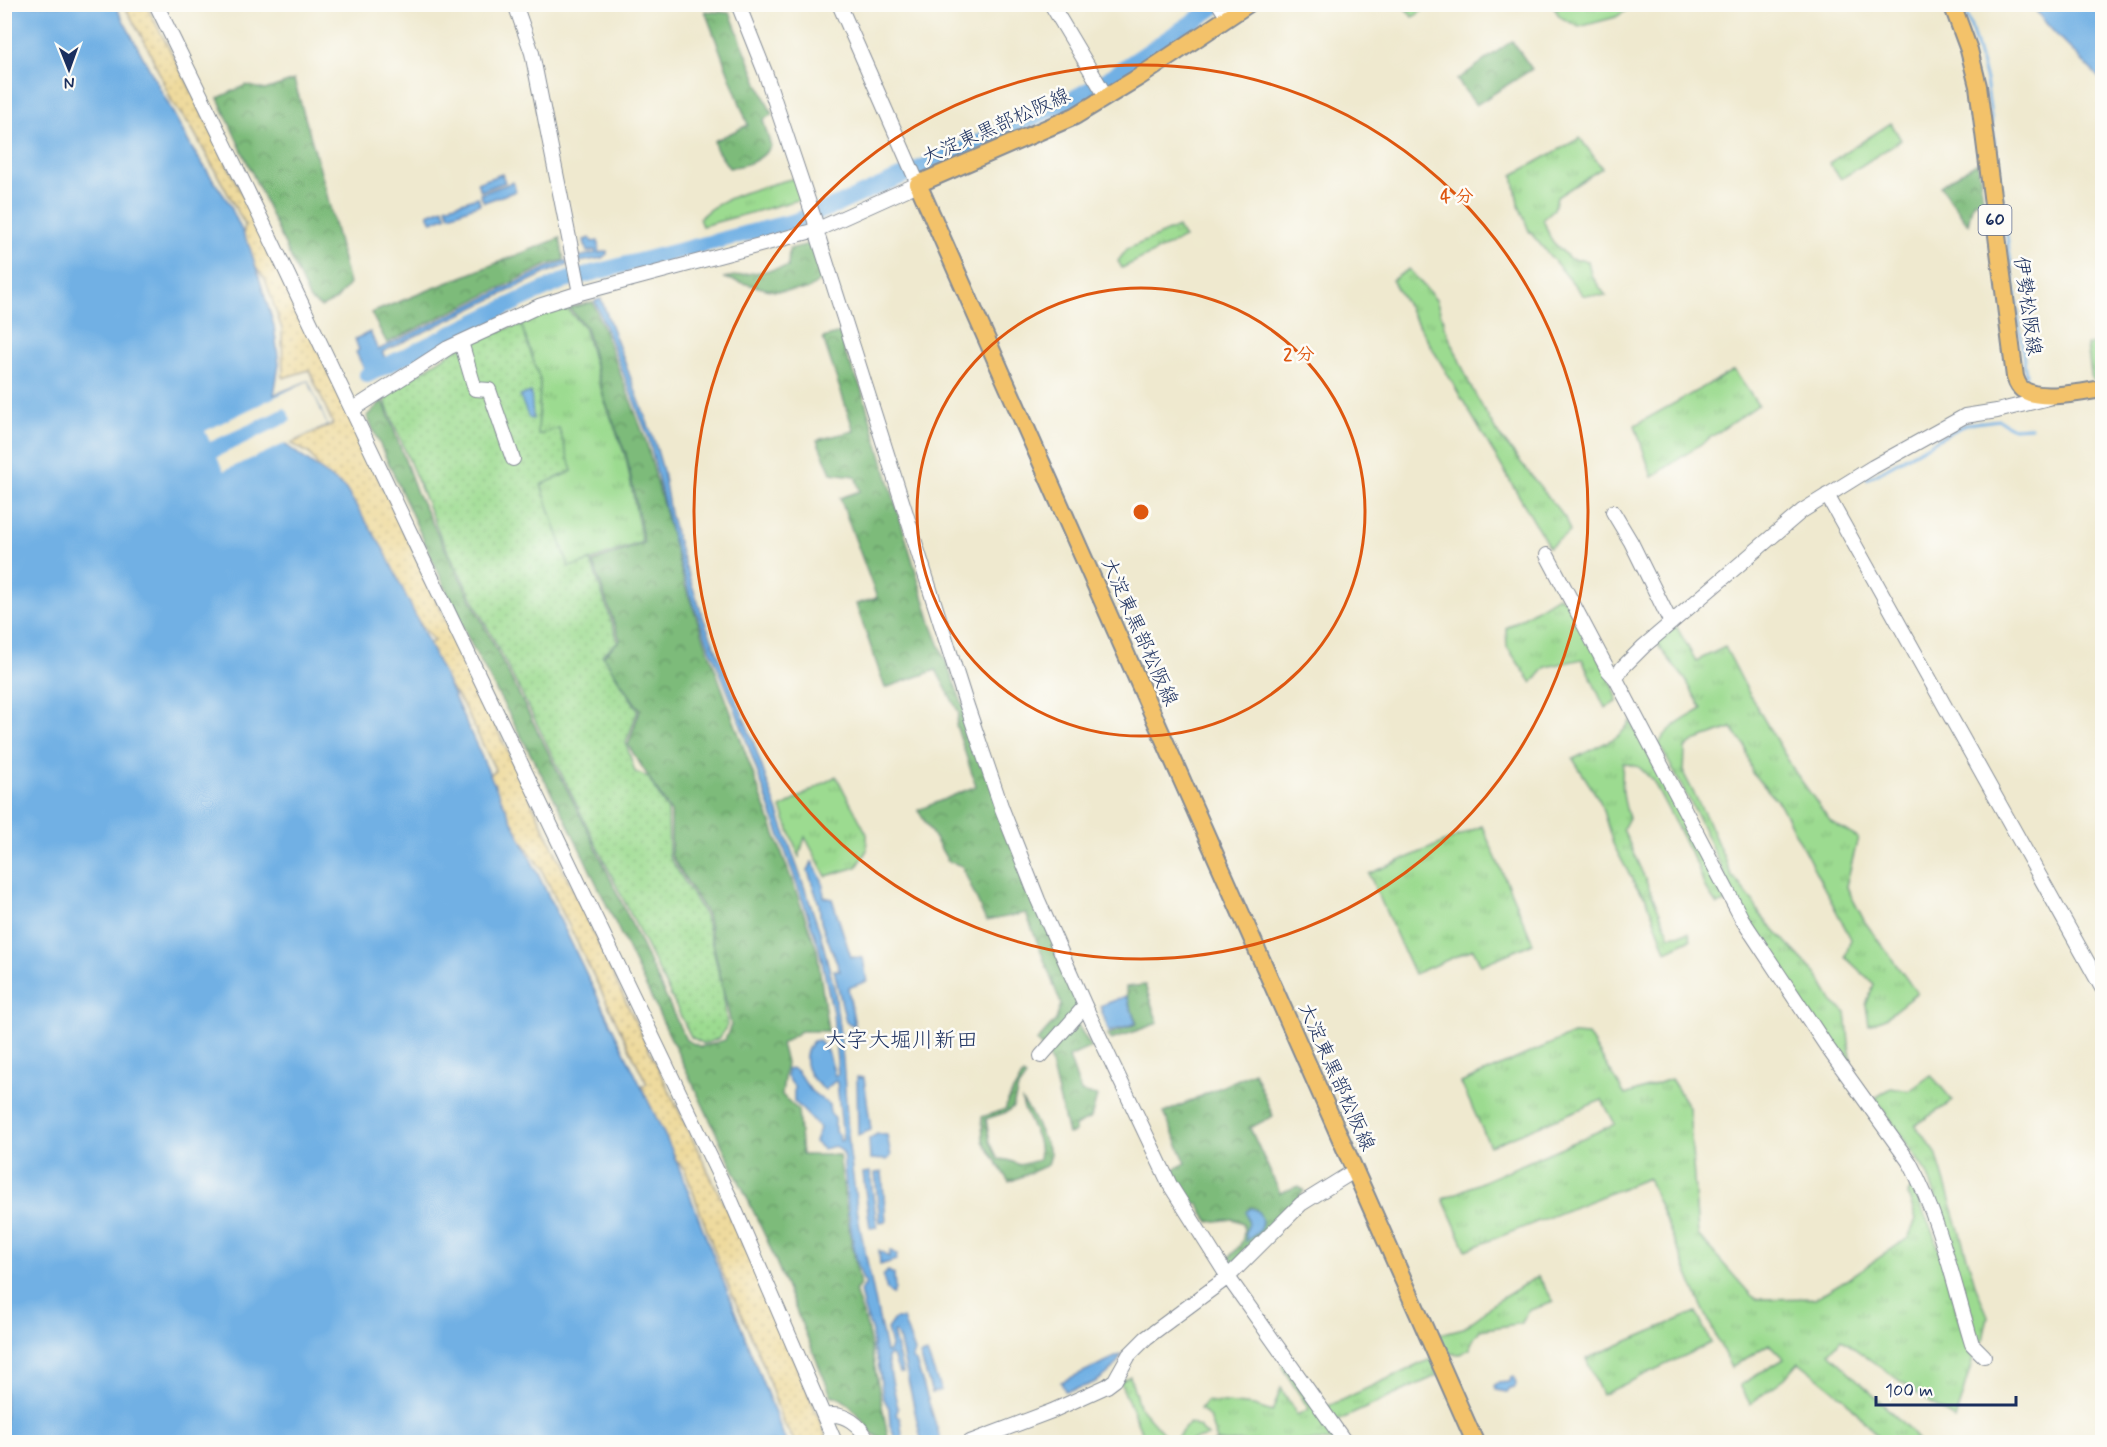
<svg xmlns="http://www.w3.org/2000/svg" width="2107" height="1447" font-family="Mynerve,'Klee One',sans-serif">
<style>
.grass{fill:url(#grass-tufts);stroke:#5c8577;stroke-width:1.5}
.forest{fill:url(#forest-crowns);stroke:#4c756c;stroke-width:1.5}
.sand{fill:url(#sand-dots);stroke:#84847e;stroke-width:1.5}
.park{fill:url(#park-dots);stroke:#5c8577;stroke-width:1.5}
.water{fill:#71b0e4;stroke:#4670a1;stroke-width:1.5}
.pier{fill:#efe9cf}
.lines{fill:none;stroke-linecap:round;stroke-linejoin:round}
.stream{stroke:#71b0e4;stroke-width:3}
.river{stroke:#71b0e4;stroke-width:16}
.minor-casing{stroke:#858c96;stroke-width:16}
.major-casing{stroke:#858c96;stroke-width:20}
.minor{stroke:#fff;stroke-width:14}
.major{stroke:#f3c26a;stroke-width:16}
.ring{fill:none;stroke:#de5710;stroke-width:3}
.labels{text-anchor:middle;dominant-baseline:central;stroke-width:5;stroke-linejoin:round;paint-order:stroke}
.shield{fill:#fdfcf7;stroke:#5f6c8c;stroke-width:1.5}
.shield-label{font-size:18px;font-weight:bold;fill:#1b2f5e}
.street-label{font-size:20px;fill:#1b2f5e;stroke:#fdfcf7}
.quarter-label{font-size:22px;fill:#1b2f5e;stroke:#fdfcf7}
.centre{fill:#de5710;stroke:#fdfcf7;stroke-width:3}
.ring-label{font-size:18px;text-anchor:middle;font-weight:bold;fill:#de5710;stroke:#fdfcf7;stroke-width:5;stroke-linejoin:round;paint-order:stroke}
</style>
<defs>
<pattern id="grass-tufts" width="24" height="20" patternUnits="userSpaceOnUse" patternTransform="scale(1.5)"><rect width="24" height="20" fill="#9cdb90"/><path d="M3 7l-1-3M5 7V3M7 7l1-3M15 17l-1-3M17 17v-4M19 17l1-3" fill="none" stroke="#86bc7f"/></pattern>
<pattern id="forest-crowns" width="20" height="18" patternUnits="userSpaceOnUse" patternTransform="scale(1.5)"><rect width="20" height="18" fill="#7dbb7a"/><path d="M2 6a3 3 0 1 1 6 0M12 15a3 3 0 1 1 6 0" fill="none" stroke="#669867"/></pattern>
<pattern id="sand-dots" width="8" height="8" patternUnits="userSpaceOnUse" patternTransform="scale(1.5)"><rect width="8" height="8" fill="#eeda9e"/><path d="M2 2h.1M6 6h.1" fill="none" stroke="#ccbb8a" stroke-width="1.8" stroke-linecap="round"/></pattern>
<pattern id="park-dots" width="8" height="8" patternUnits="userSpaceOnUse" patternTransform="scale(1.5)"><rect width="8" height="8" fill="#9cdb90"/><path d="M2 2h.1M6 6h.1" fill="none" stroke="#86bc7f" stroke-width="1.8" stroke-linecap="round"/></pattern>
</defs>
<rect width="100%" height="100%" fill="#fdfcf7"/>
<filter id="ink" filterUnits="userSpaceOnUse"><feTurbulence type="fractalNoise" baseFrequency=".0167" numOctaves="2"/><feDisplacementMap in="SourceGraphic" scale="12" xChannelSelector="R" yChannelSelector="G"/><feConvolveMatrix kernelMatrix="1 2 1 2 8 2 1 2 1" color-interpolation-filters="sRGB"/></filter>
<filter id="wash" filterUnits="userSpaceOnUse"><feTurbulence type="fractalNoise" baseFrequency=".008" numOctaves="4" result="noise"/><feDisplacementMap in="SourceGraphic" scale="24" xChannelSelector="R" yChannelSelector="G"/><feGaussianBlur stdDeviation="1.35" result="paint"/><feColorMatrix in="noise" values="0 0 0 0 0 0 0 0 0 0 0 0 0 0 0 0 0 1.4 0 .05"/><feComposite in="paint" operator="in"/></filter>
<g filter="url(#wash)">
<rect width="100%" height="100%" fill="#efe9cf"/>
<!-- grass -->
<path class="grass" d="M1402,5h29l-18,12z
M1558,5v-1l76,1 -18,12 -37,10 -19,-10 -6,-9z
M1891,123l10,17 -60,39 -12,-16z
M1580,138l22,30 -45,29 -3,12 -11,10 8,21 19,19 18,2 3,14 15,21 -23,-1 -54,-64 -11,-28 -5,-28z
M795,178l7,21 -100,27 -3,-7c20,-23 67,-33 96,-41z
M1178,227l6,11 -62,30 -4,-7 9,-12z
M1409,269l27,31 11,32 24,55 25,44 69,87 5,14 -21,15 -157,-267z
M565,307l19,20 20,72 22,59 16,84 -73,26 -28,-83 31,-14 -34,-36 2,-55 -19,-56 17,-8z
M2102,343v37h-10l-5,-35z
M1734,370l24,35 -106,72 -17,-52z
M1558,596l9,5c11,21 50,81 50,101l-12,6 -23,-49 -36,8 -14,16 -25,-36 -1,-19z
M1676,626l20,35 29,-14 27,52 43,73 36,50 27,16 -12,48 19,36 52,71 -32,25 -16,7 -3,-20 8,-21 -29,-27 6,-18 -71,-135 -28,-31 -7,-27 -13,-18 -36,12 -11,8 -1,26 23,45 24,55 21,26 9,16 56,59 16,27 13,11 5,49 -17,-12 -91,-135 -49,-106 -35,-65c8,-17 28,-26 43,-35l-17,-30 -29,-36z
M1631,721l94,181 -8,3 -13,-19 -7,-21 -44,-84 -14,-14 -16,-4c-2,20 -1,36 6,55l-6,11 47,107 19,-3 2,6 -25,12 -20,-53 -11,-13 -22,-41 -13,-43 -27,-42 46,-23z
M836,776l31,58v16l-10,17 -31,9 -21,-39 -6,20 -18,-49z
M1482,826l51,117 -52,22 -8,-16 -59,25 -45,-100z
M1573,1034l15,1 37,60 46,-16 18,28 9,128 53,60 6,4 58,-1 31,-18 62,-42 8,-18 -8,-26 4,-8 24,54 27,94 10,24 -18,62 -114,-81 -12,14 82,78 7,11h-35l-39,-44 -45,-36 -14,16 -35,26 -10,-19 44,-26 -15,-15 -38,24 -33,-70 -50,-120 -182,72 -23,-51 172,-75 -13,-24 -112,46 -29,-63z
M1931,1075l22,26 -38,24 21,28 40,134 12,29 -5,24 -7,4 -29,-94 5,-7 -25,-70 -52,-75 16,-10 18,3z
M1538,1276l16,26 -27,9 -5,12 -42,7 -9,12 -1,7 -10,5 -17,-1 -10,-17 30,-8 18,-13 10,-10z
M1696,1312l15,31 -109,52 -16,-36z
M1431,1359l7,16 -103,47 -9,-15z
M1283,1361l56,81 -34,-1 -92,1 4,-1 -8,-24 -9,-8 6,-8 48,5 18,6 9,-24 16,27 12,-6 -27,-42z
M1130,1376l9,30 32,36h-25l-26,-60z
M1189,1423l10,4 9,9 -16,4 -1,2h-18z"/>
<!-- forest -->
<path class="forest" d="M705,11l25,2 28,70 14,31 -9,6 8,26c-11,16 -24,19 -42,22l-13,-19 -2,-8 34,-16z
M1512,41l20,28 -56,36 -19,-25z
M294,80l30,103 25,101 -13,16 -15,7 -11,-7 -92,-202 28,-13 19,5z
M1978,162l5,38 -10,2 -5,22 -28,-38z
M560,238l4,22 -17,5 -160,78 -16,-30z
M813,243l12,34 -18,13 -33,1 -51,-13 65,-11 1,-18z
M593,302l53,139 39,145 132,364 11,81h-27l-20,13 5,18 -4,33 16,15 4,45h37l11,80 10,50 -5,6 12,36 22,115c-21,-3 -28,-30 -45,-41 -3,-3 -9,-4 -13,-6l-64,-155 -56,-118 -146,-304 -96,-178 -102,-224 16,-16 34,93 169,334 100,213 15,7 24,-7 6,-15 -24,-110 -36,-60v-43l-43,-67 12,-35 -37,-54 17,-16 -27,-78 51,-19 -17,-85 -23,-60 -18,-71 -17,-19z
M840,333l6,23 15,32 71,238 148,378 -8,11 19,32 -22,10 12,35 16,4 -6,22 -16,8v6l-7,2 -18,-74 -13,-19 19,-21 5,-16 -35,-91 -40,8 -24,-55 -14,-5 -30,-51 58,-24 -20,-61 3,-12 -23,-43 -51,18 -29,-84 21,-6 -37,-100 20,-7 -5,-15 -24,-3 -14,-33 37,-9 -31,-93z
M1145,985l13,38 -47,17 -4,-5 30,-11 -11,-30v-7z
M1254,1072l19,44 -23,12 30,65 18,-7 6,5 -75,79 -5,-8c13,-12 23,-20 19,-39l-10,-4 -24,3 -11,-18 -14,-4 -15,-28 17,-9 -22,-50z
M1023,1075l3,2 -8,11 -5,19 -6,5 -21,7 4,23 8,17 10,1 12,5 19,-5c4,-26 -14,-38 -17,-59l7,9 22,44 -3,11 -39,17 -26,-41 -1,-24 24,-8 1,-8z"/>
<!-- sand -->
<path class="sand" d="M124,5h22l38,71 130,265 303,642 134,277 78,182h-34l-13,-22 -20,-59 -39,-87 -38,-104 -65,-72 27,-14 -106,-215 -60,-90 15,-8 -34,-68 -42,-54 14,-8 -44,-56 -20,-38 -60,-93 -19,-11 42,-19 -24,-54 -26,8 -1,-49 -17,-50 -24,-30 4,-24 -55,-100 -17,-21 -25,-56z"/>
<!-- park -->
<path class="park" d="M521,324l19,56 -2,55 21,-7 13,43 -31,14 28,82 22,-6 27,80 -16,14 36,55 -12,33 9,29 13,5 20,34 1,45 36,60 18,75 4,34 -7,13 -16,6 -13,-7 -157,-319 -94,-183 -53,-128 -2,-12 81,-52z"/>
<!-- water -->
<path class="water" d="M5,5h110l78,145 36,53 21,45 24,78 5,38 -5,31 34,-14 19,44 -44,18 62,45 39,62 62,129 50,109 176,362 114,292h-781z
M2032,5h70v76c-23,-25 -51,-48 -70,-76z
M502,174l3,8 -24,9 -4,-8z
M513,182l3,9 -32,11 -4,-8z
M478,197l2,7 -30,11 -4,-8z
M443,208l4,8 -15,6 -4,-8z
M590,238l2,4 6,-1 1,12 8,-2v3l-5,4 -22,4 -1,-5 17,-4 -1,-3 -8,2 -3,-12z
M566,261l2,4 -20,7 -166,80 8,15 -22,10 -12,-25 3,-2 -4,-11 15,-7 8,18 169,-82z
M601,299l54,144 8,28 7,42 11,40 23,67 47,116 69,196 15,60 8,68 6,87 10,76 27,129h3l2,-6 -4,-17 7,-10h9l12,33 -3,7 4,3 25,79 -17,1 -3,-3 -21,-97 -4,-9 -2,-1 -1,1 10,40h-4l-5,-14 -4,-4 -3,2 11,52 -2,6 4,3 3,24h-9l2,-1 -6,-16 -1,-17 -6,-11 -5,-35 -5,-14 -1,-16 -8,-23 -4,-18 6,-7c-14,-17 -21,-106 -23,-132l-8,-6 -12,3 -8,-7 5,-14 -26,-27v-15l-7,-9v-7l4,-2 6,3 14,20 18,14 1,7 5,7v13l4,3 1,6 3,-1 -6,-58 -2,-1 -10,9c-17,-12 -27,-31 -12,-49l6,-1 10,14 6,22 3,-2 -5,-61 -14,-66 -83,-236 -28,-68 -18,-48 -18,-58 -23,-98 -54,-138z
M531,392l2,27 -4,-1 -9,-22z
M812,862l10,18 2,17 8,2 19,58 12,1 4,23 -19,7 7,38 -9,-4 -12,-52 6,1 -19,-49 -2,-18 -11,-33z
M1126,996l10,27 -27,9 -9,-26z
M857,1077l7,1 7,52 -13,5z
M877,1134l10,1 4,21 -4,4 -17,-1 -1,-20z
M870,1172l7,55 -7,1 -7,-55z
M882,1172l4,49 -6,1 -5,-49z
M1251,1208c10,2 14,15 7,24 -3,3 -8,6 -12,9v-10l3,-8 -3,-11z
M879,1250l10,7 1,-7 7,5 -1,5 -16,5z
M888,1271l6,3 1,15 -3,6 -5,-5 -4,-14z
M927,1353l14,38 -9,2 -12,-38z
M1122,1354c-11,24 -32,33 -57,37l-4,-9z
M1511,1377h3l2,7 -1,3 -6,1 -3,4 -10,-2 -2,-4 3,-3 13,-1z"/>
<!-- pier -->
<path class="pier" d="M308,381l19,44 -103,46 -7,-14 74,-36 -3,-9 -3,-4 -75,34 -5,-11z"/>
<g class="lines">
<!-- stream -->
<path class="stream" d="M1962,4l8,20 16,56 40,295
M1867,479l99,-55 33,-4 14,8 18,-1
M2059,926l27,47
M2096,990l6,12"/>
<!-- river -->
<path class="river" d="M367,375l153,-75 45,-20 230,-59 44,-17 216,-96 48,-26 116,-78"/>
</g>
</g>
<g filter="url(#ink)">
<g class="lines">
<defs>
<path id="minor" d="M156,4l112,229 148,312 314,653 105,244
M515,4l17,49 48,240 236,-63 102,-46 -79,-180
M738,4l27,68 50,149 1,9 149,470 37,109 36,91 47,106 85,179 58,92 117,165
M1051,4l56,94
M1219,4l9,14
M461,342l14,47 14,1 24,69
M352,410l96,-62 91,-42 41,-13
M1827,495l275,493
M1613,512l18,30 40,81
M1547,555l61,115 8,9 126,240 85,128 83,116c30,56 44,121 62,181l12,12
M1616,679l6,-11 22,-22 158,-135 71,-44 92,-51 32,-5 52,-13
M1041,1056l44,-50
M825,1416c20,-5 36,10 44,26
M970,1442l82,-31 55,-25 8,-6 14,-25 17,-17 82,-61 73,-73 53,-33"/>
<path id="major" d="M1248,4l-109,73 -64,39 -157,68 557,1258
M1952,4l17,46 9,36 37,291c2,5 3,9 7,12 17,13 61,3 80,0"/>
</defs>
<!-- minor casing -->
<use href="#minor" class="minor-casing"/>
<!-- major casing -->
<use href="#major" class="major-casing"/>
<!-- minor -->
<use href="#minor" class="minor"/>
<!-- major -->
<use href="#major" class="major"/>
</g>
</g>
<!-- distance rings -->
<g class="ring">
<circle cx="1141" cy="512" r="224"/>
<circle cx="1141" cy="512" r="447"/>
</g>
<g class="labels">
<!-- shield labels -->
<rect class="shield" x="1978.5" y="205" width="33" height="30" rx="4.5"/>
<g class="shield-label">
<text x="1995" y="220">60</text>
</g>
<!-- street labels -->
<g class="street-label">
<text transform="translate(996 127) rotate(-24)">大淀東黒部松阪線</text>
<text transform="translate(2027 306) rotate(82)">伊勢松阪線</text>
<text transform="translate(1139 632) rotate(66)">大淀東黒部松阪線</text>
<text transform="translate(1336 1077) rotate(66)">大淀東黒部松阪線</text>
</g>
<!-- quarter labels -->
<g class="quarter-label">
<text x="901" y="1041">大字大堀川新田</text>
</g>
</g>
<circle cx="1141" cy="512" r="9" class="centre"/>
<g class="ring-label">
<text x="1457" y="202">4 分</text>
<text x="1299" y="360">2 分</text>
</g>
<!-- margin -->
<rect width="2107" height="1447" fill="none" stroke="#fdfcf7" stroke-width="24"/>
<!-- north arrow -->
<g transform="translate(69 69) rotate(179)" stroke="#fdfcf7" stroke-width="4.5" paint-order="stroke">
<path d="M0-4.5L10 22L0 15L-10 22Z" fill="#1b2f5e"/>
<text y="-9" font-size="16" font-weight="bold" text-anchor="middle" fill="#1b2f5e">N</text>
</g>
<!-- scale -->
<path d="M1876 1396v9h140v-9" fill="none" stroke="#1b2f5e" stroke-width="3"/>
<text x="1885" y="1396" font-size="18" fill="#1b2f5e" stroke="#fdfcf7" stroke-width="4.5" paint-order="stroke">100 m</text>
</svg>
